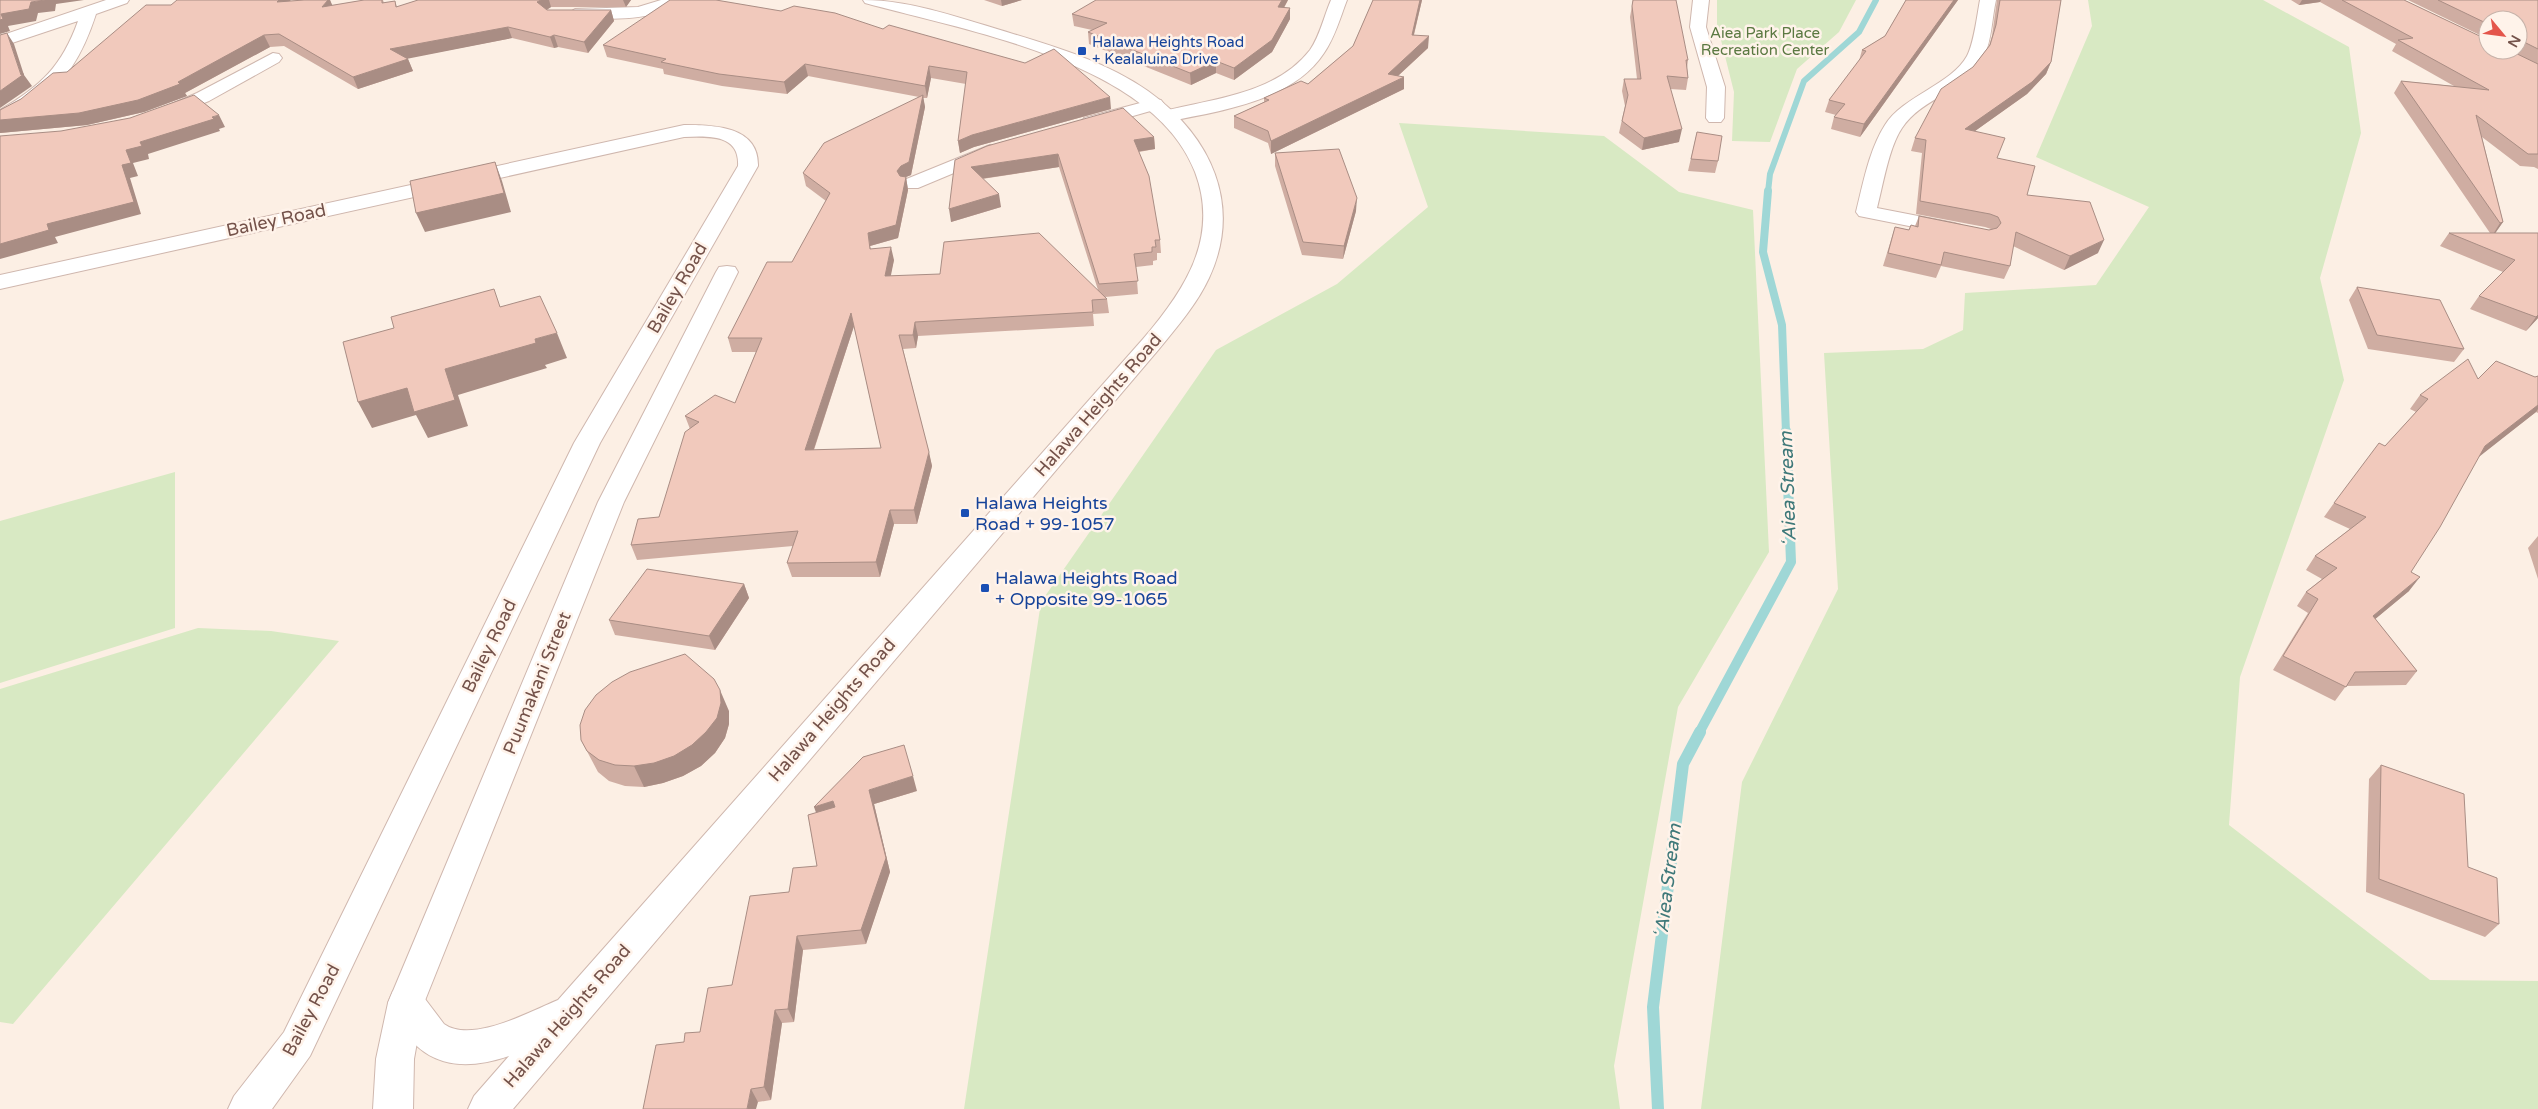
<svg xmlns="http://www.w3.org/2000/svg" width="2538" height="1109" font-family="'Varela Round',sans-serif">
<style>
.green{fill:#d8e9c3}
.lines{fill:none;stroke-linecap:round;stroke-linejoin:round}
.stream-far3{stroke:#9fd7d6;stroke-width:6}
.stream-far2{stroke:#9fd7d6;stroke-width:8}
.stream-far1{stroke:#9fd7d6;stroke-width:10}
.stream{stroke:#9fd7d6;stroke-width:12}
.minor-casing{stroke:#cfb7ae;stroke-width:2}
.tertiary-casing{stroke:#cfb7ae;stroke-width:2}
.minor{fill:#fff;fill-rule:evenodd}
.tertiary{fill:#fff;fill-rule:evenodd}
.wall{fill:#cfada2;fill-rule:evenodd}
.shaded-wall{fill:#a98d84}
.building{fill:#f1c9bc;stroke:#a98d84;fill-rule:evenodd}
.transit-dot{fill:#1a4fb4;stroke:#fff3ea;stroke-width:2}
.labels{text-anchor:middle;dominant-baseline:central;stroke-width:5;stroke-linejoin:round;paint-order:stroke}
.far-park-label{font-size:15px;fill:#5b7942;stroke:#fff3ea}
.far-transit-label{font-size:15px;fill:#164399;stroke:#fff3ea;text-anchor:start}
.street-label{font-size:18px;fill:#74524a;stroke:#fff3ea}
.transit-label{font-size:18px;fill:#164399;stroke:#fff3ea;text-anchor:start}
.water-label{font-size:19px;font-style:italic;fill:#3e7879;stroke:#fff3ea}
</style>
<rect width="100%" height="100%" fill="#fcefe4"/>
<!-- green -->
<path class="green" d="M1717,0h139l-17,32 -42,37 -27,73 -38,-1 2,-49 -17,-68z
M2088,0h175l86,47 12,86 -41,145 24,102 -104,297 -11,148 201,155 108,1v128h-837l41,-327 96,-193 -14,-236 99,-4 40,-19 2,-37 131,-8 53,-78 -113,-50 56,-131z
M1399,123l205,13 75,56 74,18 16,342 -91,155 -64,359 6,43h-656l77,-507 175,-252 121,-66 91,-77z
M175,472v156l-175,55v-162z
M198,628l73,3 68,10 -326,383 -13,-2v-333z"/>
<g class="lines">
<!-- stream-far3 -->
<path class="stream-far3" d="M1768,192l2,-18 34,-93 55,-49 17,-32"/>
<!-- stream-far2 -->
<path class="stream-far2" d="M1768,191l-5,61 19,73 4,108"/>
<!-- stream-far1 -->
<path class="stream-far1" d="M1699,733l92,-171 -5,-131"/>
<!-- stream -->
<path class="stream" d="M1658,1109l-5,-102 30,-243 17,-32"/>
<defs>
<path id="minor" d="M106,0h23l-2,3 -31,11c-13,40 -30,70 -65,93 -10,7 -20,14 -31,17v-14c41,-24 62,-44 78,-89l-78,26v-11z
M661,0h20c-15,22 -82,19 -106,19l-8,-5 8,-5 63,-2z
M1331,0h16c-7,18 -12,37 -23,53 -32,49 -105,58 -158,69l-6,-2 -3,-4 3,-4c50,-13 115,-17 150,-62 10,-14 14,-34 21,-50z
M1693,0h16l-3,27 19,60 -1,31 -3,4h-12l-3,-4 1,-31 -17,-60z
M1980,0h16c-4,17 -4,40 -12,56 -15,35 -62,41 -82,72 -13,19 -19,57 -25,80l77,15 7,2 3,4 -3,4 -7,2 -95,-19 -3,-4c7,-28 13,-62 29,-87 18,-29 67,-41 82,-69 7,-13 10,-40 13,-56z
M273,53l6,1 3,4 -3,4 -70,39 -45,18 -6,-1 -3,-4 3,-4 39,-17z
M1155,99l6,1 3,4 -3,4 -70,20 -7,-2 -2,-4 2,-4z
M684,125c30,0 75,1 74,41l-158,277 -290,613 -38,53h-44l6,-13 50,-64 290,-589 164,-277c2,-32 -30,-30 -54,-29l-684,152v-14z
M990,145l7,2 3,4 -3,4 -79,33h-14l-3,-4 3,-4z
M727,266l8,1 3,5 -114,230 -200,501 -10,56 -1,50h-40l3,-50 12,-56 210,-501 118,-230 3,-5z"/>
<path id="tertiary" d="M863,0c49,0 100,19 147,33 47,14 98,30 138,58 63,45 95,114 61,187 -12,26 -32,49 -50,71l-646,760h-45l6,-13 35,-40c-59,20 -96,4 -121,-53l5,-12 13,-5 13,5 25,33c28,20 87,-13 114,-24l585,-661c41,-48 77,-101 52,-167 -42,-110 -229,-141 -330,-169z"/>
</defs>
<!-- minor casing -->
<use href="#minor" class="minor-casing"/>
<!-- tertiary casing -->
<use href="#tertiary" class="tertiary-casing"/>
<!-- minor -->
<use href="#minor" class="minor"/>
<!-- tertiary -->
<use href="#tertiary" class="tertiary"/>
</g>
<!-- wall -->
<path class="wall" d="M304,0h26l2,6 33,-6h18l1,3 11,-2 2,6 21,-7h213l-5,7h-75l-4,3h64l3,11 -26,32 -30,-6 -4,1 -42,-10 -105,20 1,1 5,12 -55,18 -74,-43 -14,1 -85,46 2,3 -43,16 -57,13 -87,8v-23l21,-11 46,-27 223,-71z
M716,0l395,109 -137,38 -14,6 -2,-12 8,-57 -35,-6 -4,20h-4l2,9 -14,68 -5,2 2,13 -10,48 -28,8 1,3 23,11 -4,16 208,14 -39,-123 -77,12 19,28 -50,15 4,-62 199,-23 1,12 -16,3 21,88 1,13h-4v7l-4,1v4l-17,2 2,27 -33,3 2,2 2,14 -16,1 1,12 -176,10 -2,12 -13,1 29,117 -15,58h-23l-14,53h-88l-5,-14 6,-17 -156,14 -6,-15 28,-28 31,-88 -5,-13 50,-13 21,-51h-24l-4,-14 64,-76 34,-61 -20,-15 -3,-13 116,-76 -111,-21 -21,18 -65,-8 -58,-12 -1,-5 -56,-12 -4,-12zM854,326l27,122 -67,2z
M984,0h38l-20,6z
M1288,0l-4,8 6,11 -18,33 -38,28 -18,-7 -25,12 -102,-41 -1,-12 4,-2 -18,-4 -2,-12z
M1373,0h49l-8,35 14,13 -30,28 6,13 -133,65 -3,-11 -34,-15v-12l30,-14v-4l44,-14 45,-38z
M1633,0l55,60 -1,8 1,10 -2,12 -16,-1 9,53 -37,8 -23,-17 6,-27 -3,-15 2,-12h13l-7,-62z
M1906,0h52l-98,137 -29,-8 3,-12 2,-2 -11,-3 4,-12 30,-39 3,-11 23,-14z
M1997,0h64l-10,62 -5,12 -19,20 -52,37 52,64 71,58 -34,17 -51,-24 -3,20 -6,13 -63,-13 -5,12 -53,-12 12,-39 14,3 2,-5 4,1 4,-10 70,14 2,-1 -6,-2 -69,-13 6,-61 -11,-2 4,-13 58,-71 16,-21 3,-10z
M2291,0h113l117,56 -11,-6h8v-30h-30v19l-80,-39h130v169l-4,-2 -14,-1 -38,-29 21,85 -8,11h43v85l-12,13 -56,-22 9,-13 24,-24 -63,-26 9,-13h41l-96,-140 7,-12 53,5 -62,-35 4,-7 -76,-42 -21,3z
M1697,132l21,29 -3,12 -27,-2z
M1275,153l81,58 -13,48 -41,-4 -27,-89z
M2357,287l107,62 -10,13 -86,-13 -19,-49z
M2538,376v37l-2,-1 -57,44 -68,116 -2,19 -34,28 42,52 -11,14 -60,1 -11,15 -62,-31 35,-57 -11,-7 9,-14 16,-13 -16,-9 9,-14 35,-27 -26,-12 10,-14 82,-91 -6,-3 10,-14 58,-16 57,-2z
M2538,536v43l-10,-31z
M744,584l5,14 -34,52 -100,-15 -6,-15z
M729,711v13l-4,14 -10,15 -14,13 -18,10 -20,7 -19,4 -19,-1 -16,-5 -11,-9 -17,-32z
M2381,765l118,159 -14,13 -119,-45 3,-113z
M917,791l-43,13 16,68 -24,72 -63,6 -9,72 -12,1 -11,77 -13,2 -74,-60 16,-10 32,-47 57,-93 28,-26 -9,-51z"/>
<!-- shaded-wall -->
<path class="shaded-wall" d="M45,0h39l-28,4 -1,7 -17,2 -2,8 -28,5 2,5 -10,3v-14l1,-6 30,-12z
M275,0h16l-8,8z
M328,0h2l4,9 -12,-2z
M541,0h8l2,7 -10,6 -4,-11z
M623,0h8l-5,7z
M1001,0h21l-20,6z
M1282,0h6l-10,18v-11z
M1420,0h2l-11,46 1,-11z
M1954,0h4l-98,137 4,-13z
M2302,0h19l-1,2 -21,3z
M1290,8v11l-18,33 -38,28v-12z
M611,10l3,11 -26,32 -4,-11z
M508,27l4,11 -116,23 -6,-12z
M7,33l7,11 10,31 8,11 -32,22v-17l21,-16z
M264,35l6,12 -85,46 2,3 -43,16 -57,13 -87,8v-13l178,-38z
M554,35l4,12 -4,1 -4,-11z
M1429,36l-1,12 -41,38 1,-12z
M408,59l5,12 -55,18 -5,-12z
M1216,61v12l-25,12 -1,-12z
M2051,62l-5,12 -19,20 -66,47 4,-12z
M805,64l3,12 -21,18 -3,-12z
M929,66l2,12 -4,20 -2,-12z
M1404,77v12l-133,65v-13z
M923,95l2,12 -14,68 -5,2 2,13 -10,48 -28,8 -2,-13 31,-49 -2,-13z
M1110,97l1,12 -137,38 -14,6 -2,-12 14,-6z
M219,115l6,12 -6,2 1,2 -72,23 1,5 -16,4 5,13 -8,2 11,36 -86,23 3,6 -58,16v-15l47,-20 75,-59 4,-15 14,-8z
M1682,129l-3,13 -37,8 2,-12z
M1154,137l1,12 -20,3 -1,-12z
M1058,154l1,13 -86,13 -2,-13z
M495,162l7,19 9,31 -86,20 -9,-19z
M999,194l2,13 -50,15 -2,-13z
M1357,198l-1,13 -13,48 1,-13z
M2503,222l-9,13 -2,1 8,-13z
M2104,240l-6,13 -34,17 6,-14z
M891,247l3,13 -6,30 -3,-14z
M851,313l3,13 -45,138 -4,-14z
M2538,315v3l-12,13 10,-14z
M915,322l3,14 -2,12 -3,-13z
M557,333l10,25 -22,7 2,3 -89,27 10,31 -40,12 -12,-23 -44,13 -14,-26 87,-33 90,-30z
M2538,405v4l-2,3 -61,48 10,-14z
M929,452l3,14 -15,58 -3,-14z
M890,510l4,14 -14,53 -4,-15z
M2420,577l-11,14 -47,39 11,-14z
M744,584l5,14 -34,52 -6,-14z
M720,690l9,21v13l-4,14 -10,15 -14,13 -18,10 -20,7 -19,4 -10,-21z
M913,776l4,15 -43,13 16,68 -24,72 -5,-14 8,-140z
M833,801l5,14 -19,6 -5,-14z
M797,936l6,14 -9,72 -6,-13z
M775,1010l7,13 -11,77 -7,-13z
M751,1089l7,13 -2,7h-9z"/>
<!-- building -->
<path class="building" d="M0,0h45l-14,2 -2,7 -28,5 2,5 -3,1z
M177,0h102l-2,2 27,-2h24l-6,7 42,-7h18v3l13,-2 1,6 22,-7h123l-4,2 10,8h64l-27,32 -30,-7 -4,2 -42,-10 -118,22 18,10 -55,18 -74,-43 -15,1 -86,47 2,2 -42,16 -59,13 -79,7v-10l21,-11 32,-26 14,-1 79,-67h25z
M670,0h46l65,11 13,-5 41,7 48,16 6,-4 136,38 29,-14 56,48 -138,38 -14,6 9,-69 -38,-6 -4,20 -120,-22 -21,18 -65,-8 -58,-12 5,-3 -63,-14z
M1096,0h186l-4,7 12,1 -18,32 -38,28 -18,-7 -26,12 -102,-41 19,-9 -35,-9z
M1373,0h47l-8,35 17,1 -41,38 16,3 -133,64 -3,-10 -34,-15 35,-16 -5,-2 37,-17 7,3 45,-38z
M1633,0h43l12,60h-2l2,18 -21,-2 15,53 -38,9 -22,-17 6,-26 -4,-16h17l-9,-73z
M1906,0h48l-90,124 -30,-7 11,-13 -16,-4 37,-49 -4,-1 23,-14z
M2000,0h61l-10,62 -19,20 -67,47 40,9 -8,20 38,8 -8,29 63,7 14,38 -34,16 -54,-24 -6,34 -66,-14 -3,13 -53,-12 7,-26 14,3 2,-5 7,2 1,-11 70,14 8,-2 4,-5 -3,-6 -8,-3 -70,-13 6,-61 -11,-2 26,-49 32,-22 17,-22 6,-20z
M2342,0h62l84,40v10h21l29,14v90h-10l-52,-39 27,107 -3,1 -99,-142 88,9 -91,-50 15,-2z
M2438,0h100v49l-20,-10v-19h-30v4z
M7,33l14,42 3,-1 -24,17v-56z
M194,95l25,20 -7,2 2,2 -74,23 2,4 -16,4 5,13 -9,2 12,37 -87,22 2,6 -49,14v-108l61,-5 69,-13z
M923,95l-14,67 -8,4 -4,5 3,5 6,1 -10,48 -28,8 2,16 21,-2 -6,29 55,-2 4,-32 95,-9 68,66 -15,1 1,12 -178,10 -2,13h-14l30,117 -15,58h-24l-14,52 -89,1 11,-32 -167,14 7,-26 21,-2 26,-85 14,-10 -14,-6 30,-21 20,8 27,-65h-34l39,-76h25l38,-69 -27,-20 21,-30zM851,313l30,135 -76,2z
M1123,108l31,29 -20,3 15,36 11,64h-5l1,7h-4v5l-18,2 4,27 -39,3 -41,-130 -87,13 28,27 -50,15 6,-49 32,-14z
M1697,132l25,4 -4,25 -27,-2z
M1339,149l18,49 -13,48 -41,-4 -28,-89z
M495,162l9,31 -88,20 -6,-32z
M2449,233h89v82l-2,2 -57,-21 36,-36z
M2357,287l83,13 24,49 -87,-14z
M494,289l6,18 40,-11 17,37 -22,6 1,4 -91,26 10,31 -41,12 -7,-24 -49,14 -15,-60 51,-14 -3,-11z
M2468,359l10,20 18,-18 39,16 3,-1v29l-53,41 -45,81 -29,45 9,5 -47,39 44,55 -62,1 -9,15 -63,-31 35,-57 -12,-7 31,-24 -22,-12 51,-39 -32,-14 45,-60 6,3 43,-47 -8,-4z
M647,569l97,15 -35,52 -100,-16z
M685,654l29,25 6,11 1,13 -4,15 -11,14 -14,13 -18,11 -20,7 -20,3 -19,-1 -16,-5 -12,-9 -6,-11 -1,-15 5,-15 11,-15 16,-13 18,-10z
M904,745l9,31 -44,14 17,68 -25,72 -64,6 -9,73 -13,1 -11,77 -13,2 -4,20h-104l13,-64 28,-3 1,-9 15,-1 8,-44 24,-3 18,-89 39,-4 4,-24 24,-2 -9,-51 27,-8 -2,-6 -19,6 49,-50z
M2381,765l83,29 4,73 29,11 2,46 -120,-45z"/>
<!-- markers -->
<g class="transit-dot">
<rect x="1077" y="46" width="10" height="10" rx="2.5"/>
<rect x="960" y="508" width="10" height="10" rx="2.5"/>
<rect x="980" y="583" width="10" height="10" rx="2.5"/>
</g>
<g class="labels">
<!-- far-park labels -->
<g class="far-park-label">
<text x="1765" y="33">Aiea Park Place<tspan x="1765" dy="17">Recreation Center</tspan></text>
</g>
<!-- far-transit labels -->
<g class="far-transit-label">
<text x="1092" y="42">Halawa Heights Road<tspan x="1092" dy="17">+ Kealaluina Drive</tspan></text>
</g>
<!-- street labels -->
<g class="street-label">
<text transform="translate(276 220) rotate(-12)">Bailey Road</text>
<text transform="translate(677 288) rotate(-60)">Bailey Road</text>
<text transform="translate(1098 405) rotate(-49)">Halawa Heights Road</text>
<text transform="translate(489 646) rotate(-64)">Bailey Road</text>
<text transform="translate(537 683) rotate(-68)">Puumakani Street</text>
<text transform="translate(832 710) rotate(-49)">Halawa Heights Road</text>
<text transform="translate(311 1010) rotate(-62)">Bailey Road</text>
<text transform="translate(567 1016) rotate(-49)">Halawa Heights Road</text>
</g>
<!-- transit labels -->
<g class="transit-label">
<text x="975" y="503">Halawa Heights<tspan x="975" dy="21">Road + 99-1057</tspan></text>
<text x="995" y="578">Halawa Heights Road<tspan x="995" dy="21">+ Opposite 99-1065</tspan></text>
</g>
<!-- water labels -->
<g class="water-label">
<text transform="translate(1788 490) rotate(-92)">ʻAiea Stream</text>
<text transform="translate(1668 882) rotate(-83)">ʻAiea Stream</text>
</g>
</g>
<!-- north arrow -->
<g transform="translate(2503 35) rotate(119)"><circle r="24" fill="#fff3ea" stroke="#c7b3aa"/>
<path d="M0-4L9 19L0 12L-9 19Z" fill="#e4554b"/>
<text y="-8" font-size="14" font-weight="bold" text-anchor="middle" fill="#74524a">N</text>
</g>
</svg>
